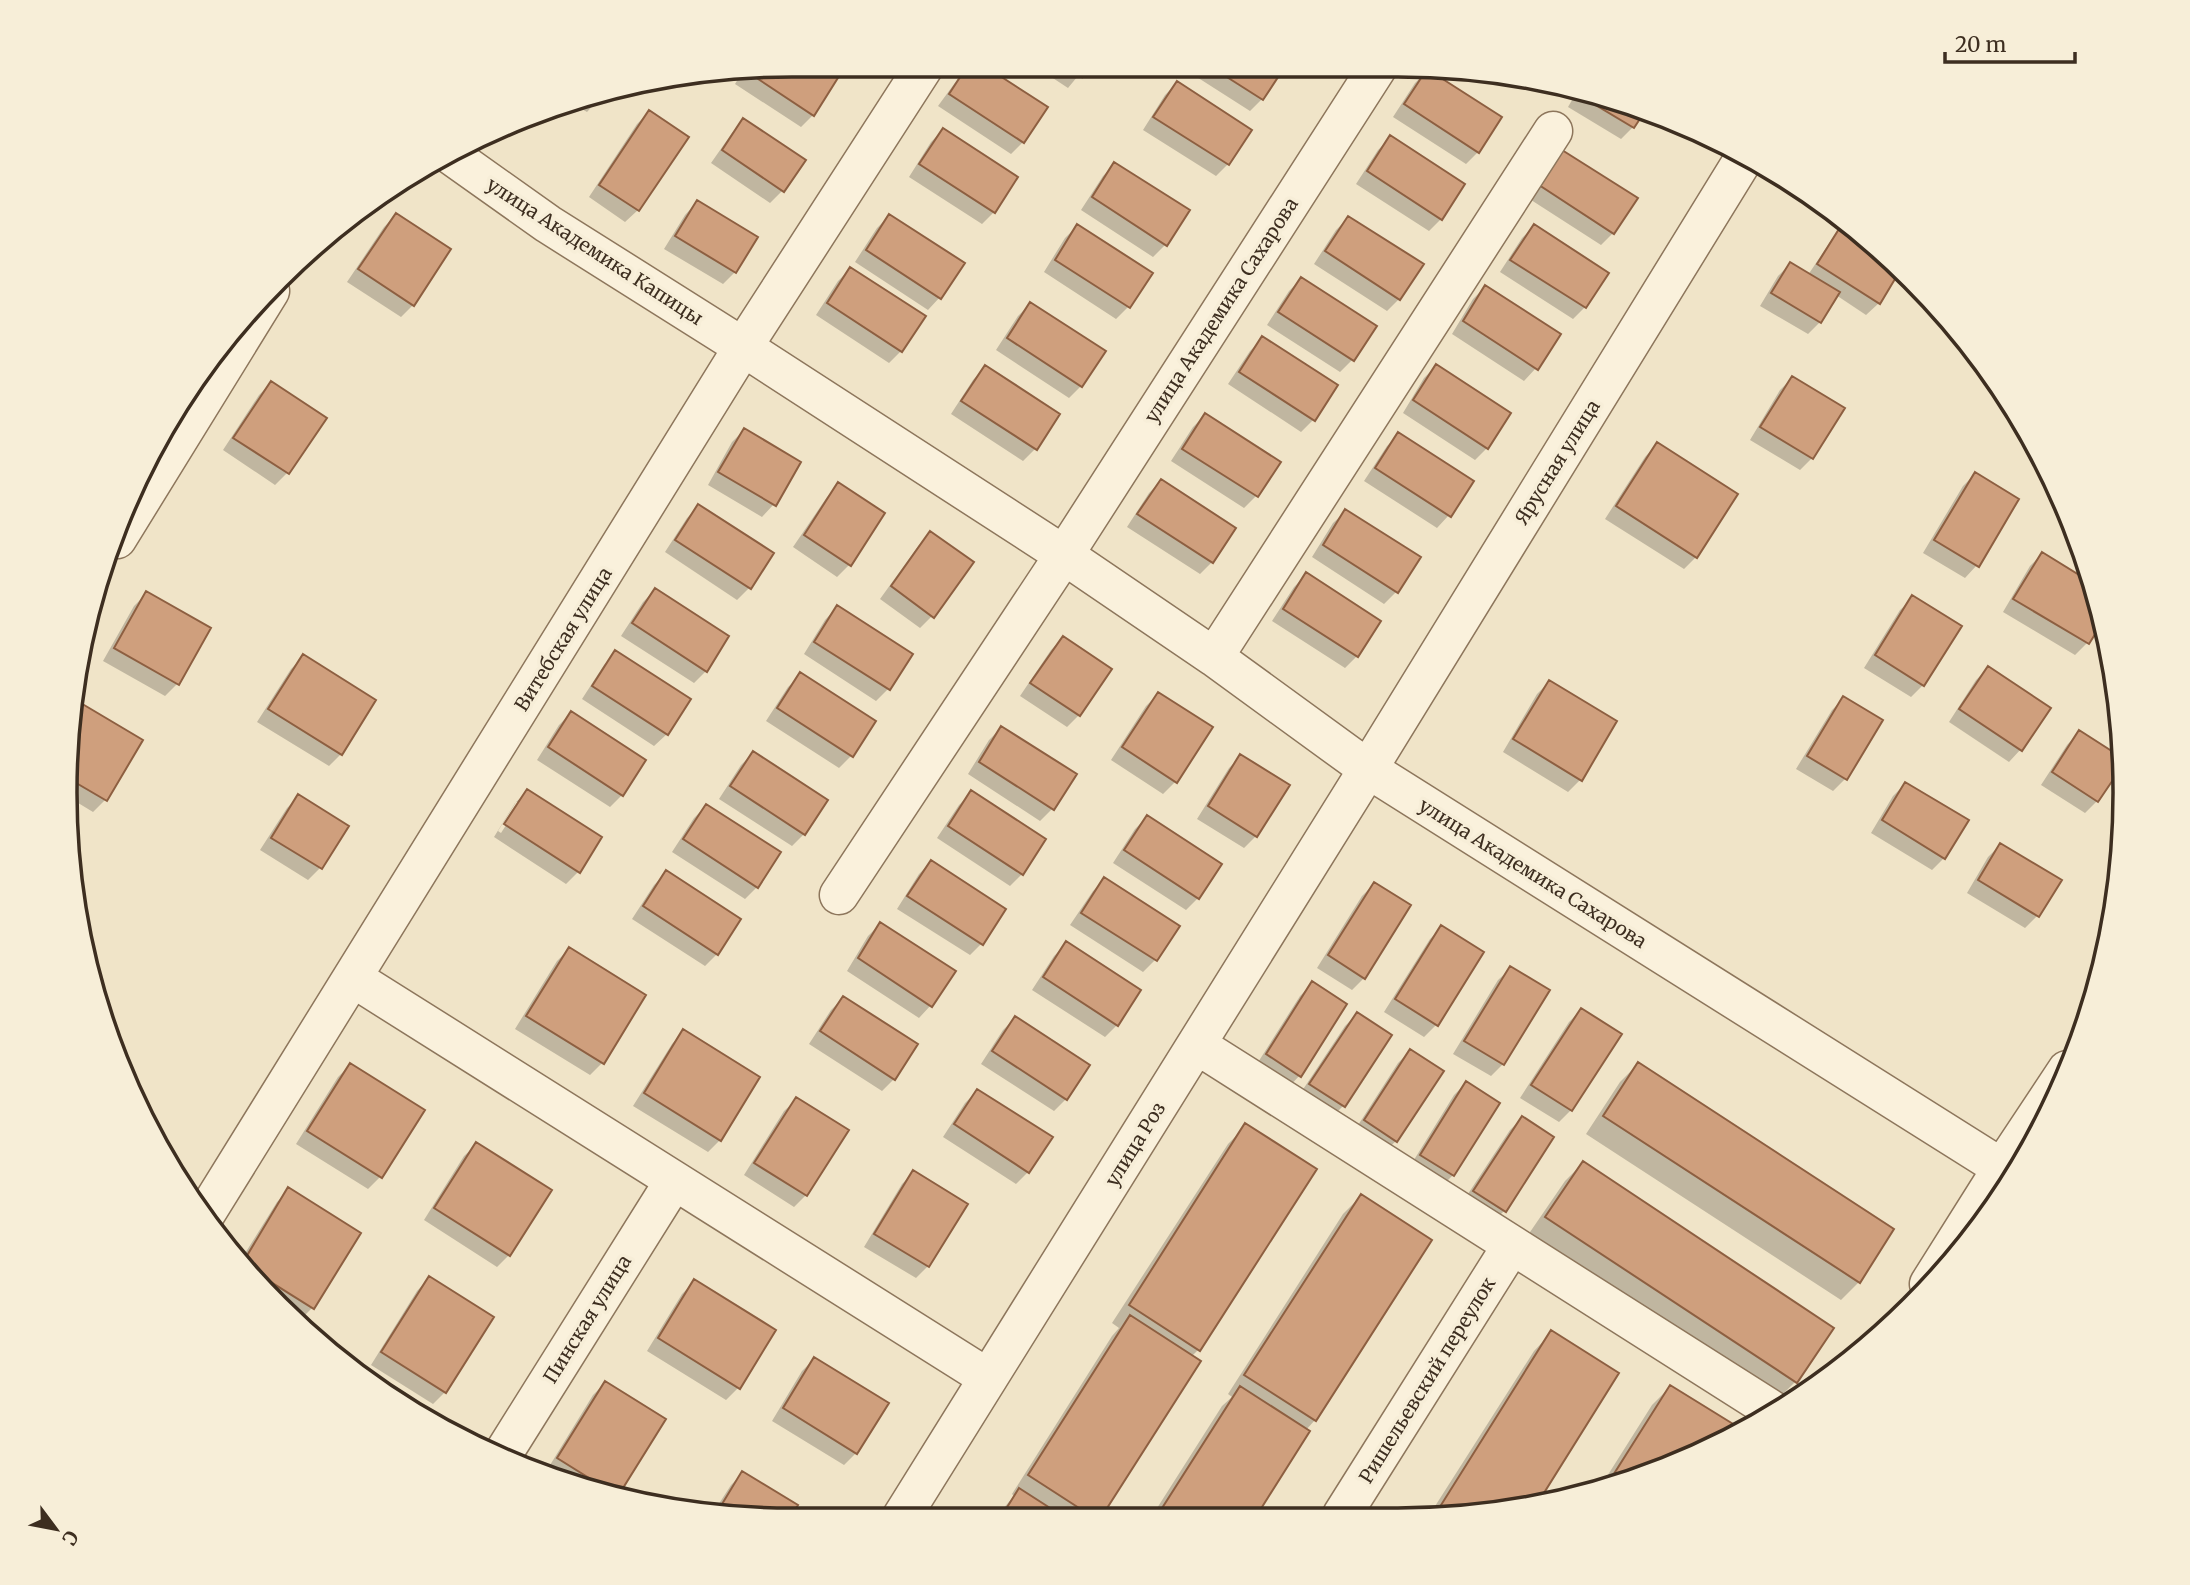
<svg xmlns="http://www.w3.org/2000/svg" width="2190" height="1585" font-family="Merriweather,serif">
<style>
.shadow{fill:#0003;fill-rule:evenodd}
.building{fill:#cf9f7d;stroke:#8d5f41;stroke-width:2}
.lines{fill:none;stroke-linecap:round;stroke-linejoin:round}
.street-casing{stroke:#8d765c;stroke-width:41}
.street{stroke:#faf1dc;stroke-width:38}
.labels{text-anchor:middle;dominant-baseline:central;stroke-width:7;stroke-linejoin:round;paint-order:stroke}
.street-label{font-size:19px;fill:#3d2e20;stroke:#f7eed8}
.rim{fill:none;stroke:#3d2e20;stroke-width:3.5}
</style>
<rect width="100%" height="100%" fill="#f0e4c8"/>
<!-- shadow -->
<path class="shadow" d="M792,65h52l-31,50 -12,12 -66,-43 8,-13z
M968,65h12l65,42 -22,35 -12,12 -73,-48z
M1033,65h54l-19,23z
M1178,65h106l-22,34 -12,12z
M1427,71l51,81 -12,12 -73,-47 22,-34z
M1177,83l73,47 -22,34 -12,12 -73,-46 22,-35z
M608,89l-21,23 -17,-10 34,-12z
M1578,90l65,20 -10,17 -12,12 -53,-32z
M649,112l-11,98 -13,12 -36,-25 48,-73z
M744,121l59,40 -21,30 -12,12 -59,-40 21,-30z
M943,130l51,82 -12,12 -73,-47 22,-35z
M1390,138l51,81 -12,12 -73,-47 22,-34z
M1115,164l50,81 -12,12 -72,-47 22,-34z
M1550,164l63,69 -12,12 -73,-47z
M697,202l38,70 -12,12 -59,-35 21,-34z
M396,215l17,90 -12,12 -54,-35 37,-55z
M889,216l51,81 -12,13 -73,-48 22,-34z
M1348,218l51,81 -12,12 -73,-47 22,-34z
M1844,221l33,24 2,58 -13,12 -30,-20 -16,27 -12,12 -48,-28 18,-30 12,-12 18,11z
M1077,226l73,47 -22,34 -12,12 -72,-47 21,-34z
M1534,226l51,81 -12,12 -73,-47 22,-34z
M850,269l51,82 -12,12 -73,-48 22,-34z
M1301,279l51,81 -12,12 -73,-47 22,-34z
M1485,287l51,81 -12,13 -72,-47 21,-35z
M1030,304l51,82 -12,12 -73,-48 22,-34z
M1262,339l51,81 -12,12 -73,-48 22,-33z
M1436,366l51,82 -12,12 -72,-47 21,-35z
M985,367l73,48 -23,34 -12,12 -72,-47 22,-34z
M1792,378l20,80 -12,12 -50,-30 30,-50z
M271,383l16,90 -12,12 -52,-35 36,-55z
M1205,415l73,47 -22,34 -12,12 -73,-47 22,-34z
M744,430l30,74 -12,13 -54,-32 24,-43z
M1399,434l50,81 -12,13 -73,-47 23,-35z
M1657,444l39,113 -12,12 -79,-50 40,-62z
M1975,474l2,91 -12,13 -42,-25 40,-67z
M1161,481l51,81 -12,12 -73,-47 22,-34z
M839,485l10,80 -12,12 -44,-30 34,-50z
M699,506l51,81 -13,13 -72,-48 22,-34z
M1346,511l73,47 -23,34 -12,12 -72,-47 21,-34z
M931,533l1,83 -12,12 -40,-29 39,-54z
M2042,554l51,31 8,35 -14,23 -12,12 -72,-43 27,-46z
M1306,575l51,81 -12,12 -73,-47 22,-34z
M655,590l72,47 -21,34 -12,12 -73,-47 22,-34z
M146,594l63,35 -32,55 -12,12 -62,-35 31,-55z
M1913,598l10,87 -12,12 -47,-29 36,-58z
M837,607l51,82 -12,12 -72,-47 21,-34z
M1063,638l16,77 -12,12 -47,-31 31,-46z
M616,653l51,81 -13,12 -72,-47 22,-34z
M303,657l71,44 -33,53 -12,12 -72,-44 34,-53z
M2111,662l2,11 -6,-4z
M1988,668l33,81 -12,13 -60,-40 27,-42z
M801,675l50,81 -12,12 -73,-47 22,-34z
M1549,682l32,97 -13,13 -65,-40 34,-58z
M1158,694l17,88 -12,12 -52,-34 35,-54z
M1844,698l36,22 -35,59 -12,12 -37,-22 36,-59z
M74,701l66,40 -35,59 -12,12 -28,-17z
M571,713l51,82 -12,12 -73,-47 22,-35z
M1001,728l73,47 -22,34 -12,12 -72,-47 21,-34z
M2079,732l42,28v5l-24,36 -12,12 -44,-28 26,-40z
M753,753l51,81 -12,12 -73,-47 22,-34z
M1241,756l15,80 -12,12 -47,-29 32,-51z
M1905,784l39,74 -12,12 -61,-37 22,-37z
M528,791l72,46 -22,35 -12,12 -72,-47 21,-34zM516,802h5l-20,31 -3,-2z
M971,793l51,81 -12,12 -73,-48 22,-33z
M299,796l48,30 -27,42 -12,12 -48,-30 27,-42z
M706,806l51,81 -12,12 -73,-47 22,-34z
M1147,817l73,47 -22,34 -12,12 -73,-47 22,-34z
M2000,845l37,71 -12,12 -58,-35 21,-36z
M931,862l51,81 -12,12 -73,-46 22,-35z
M666,873l51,81 -12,12 -73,-47 22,-34z
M1105,879l72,47 -22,34 -12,12 -73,-47 23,-34z
M1374,884l-10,94 -12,12 -35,-22 45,-72z
M880,924l51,81 -12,13 -72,-47 21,-35z
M1442,927l40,25 -46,73 -12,12 -40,-25 46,-73z
M1066,944l51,81 -12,12 -73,-47 22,-34z
M569,949l75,47 -42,67 -12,12 -75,-46 42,-68z
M1511,968l-8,96 -12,12 -38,-22 45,-74z
M1312,984l-12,91 -12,13 -33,-21 45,-71z
M843,998l51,81 -12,12 -73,-47 22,-34z
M1581,1010l38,25 -48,75 -12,12 -39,-24 49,-76z
M1357,1014l32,21 -46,71 -12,12 -33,-21 47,-71z
M1015,1018l72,47 -21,34 -12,12 -73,-47 22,-34z
M684,1031l36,109 -12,12 -75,-46 39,-62z
M1410,1051l-14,90 -13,12 -30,-20 45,-70z
M1638,1064l221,218 -18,18 -255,-166 34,-52z
M350,1065l72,46 -42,66 -12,12 -72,-45 42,-67z
M1466,1083l32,20 -45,72 -12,12 -32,-19 45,-73z
M977,1091l51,81 -12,12 -73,-47 22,-34z
M797,1099l9,96 -12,12 -50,-32 40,-64z
M1522,1118l30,19 -48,74 -12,12 -30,-20 48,-73z
M1246,1126l-47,223 -8,8 7,4 -98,155 -104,1 18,-21 -2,-2 100,-158 7,-8 -7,-5 116,-179z
M477,1144l32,111 -12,12 -73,-47 40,-64z
M1583,1163l248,165 -36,54 -18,18 -249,-165 37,-54z
M914,1172l51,33 -37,61 -12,12 -52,-31 38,-63z
M289,1190l23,118 -12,12 -12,-8 -43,-40 -6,-9 38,-61z
M1361,1196l-46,224 -9,10 2,1 -53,84 -103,1 70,-110 10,-9 -4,-3 115,-180z
M429,1278l16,114 -12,12 -62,-39 46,-74z
M694,1282l44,106 -12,12 -79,-49 35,-57z
M1552,1332l-59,182h-63l104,-163z
M814,1359l42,94 -12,12 -72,-44 30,-50z
M605,1383l12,112 -3,2 -53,-18 -14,-9 46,-75z
M1670,1387l58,52 -9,6 -88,37 -32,7 53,-84z
M743,1473l52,32 -8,13 -42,1 -32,-6 18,-28z"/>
<!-- building -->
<path class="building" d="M792,65h54l-32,51 -68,-45z
M968,65h15l65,42 -24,36 -75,-49z
M1063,65h26l-7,12z
M1208,65h78l-23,35z
M1427,69l75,48 -23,36 -75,-49z
M1177,81l75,49 -23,35 -76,-48z
M1581,91l64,20 -11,17 -55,-33z
M649,110l40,27 -50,74 -40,-26z
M743,118l63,42 -22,32 -62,-42z
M943,128l75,49 -23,36 -76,-49z
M1390,135l75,49 -23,36 -75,-49z
M1562,150l76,48 -24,36 -75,-49z
M1114,162l76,48 -23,36 -75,-49z
M697,200l61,37 -22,36 -61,-37z
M396,213l55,36 -37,57 -56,-37z
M889,214l76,49 -24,36 -75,-49z
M1348,216l76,48 -24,36 -75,-49z
M1844,221l33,24 24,24 -21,35 -63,-40z
M1077,224l76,49 -23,35 -75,-48z
M1534,224l75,49 -23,35 -76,-48z
M1790,262l50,30 -19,31 -50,-30z
M850,267l76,49 -24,36 -75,-49z
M1301,277l76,49 -23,35 -76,-49z
M1485,285l76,49 -23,36 -75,-49z
M1030,302l76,49 -24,36 -75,-49z
M1262,336l76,49 -23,36 -76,-49z
M1436,364l75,49 -23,36 -75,-49z
M985,365l75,49 -23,36 -76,-49z
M1792,376l53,32 -32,51 -53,-32z
M271,381l56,37 -38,56 -56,-36z
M1205,413l76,49 -23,35 -76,-48z
M744,428l57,34 -25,44 -58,-34z
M1398,432l76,49 -23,36 -76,-49z
M1657,442l81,52 -41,64 -81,-52z
M1975,472l44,27 -40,68 -45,-27z
M1161,479l75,49 -23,35 -76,-49z
M838,482l47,31 -34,53 -47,-31z
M698,504l76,49 -23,36 -76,-49z
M1345,509l76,48 -23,36 -75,-48z
M930,531l44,31 -40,56 -43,-32z
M2042,552l50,31 10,40 -13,21 -76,-45z
M1306,572l75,49 -23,36 -75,-48z
M655,588l74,48 -22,36 -75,-49z
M146,591l65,37 -32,57 -65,-37z
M1912,595l50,31 -38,60 -49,-31z
M837,605l76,49 -23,36 -76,-48z
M1063,636l49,33 -32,47 -50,-33z
M615,650l76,49 -23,36 -76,-49z
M303,654l73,46 -34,55 -74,-46z
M1988,666l63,42 -29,43 -63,-42z
M800,672l76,49 -23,36 -76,-49z
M1549,680l68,41 -35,60 -69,-42z
M1158,692l55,35 -36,56 -55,-36z
M1843,696l40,24 -36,60 -40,-24z
M74,699l69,41 -36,61 -41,-24z
M571,711l75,49 -23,36 -75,-49z
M1001,726l76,48 -23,36 -75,-48z
M2079,730l42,27v11l-23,34 -46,-30z
M753,751l75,49 -23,35 -75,-49z
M1240,754l50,31 -33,52 -49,-31z
M1905,782l64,38 -24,39 -63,-39z
M527,789l75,48 -22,36 -76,-49z
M971,790l75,49 -23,36 -75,-49z
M298,794l51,32 -27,43 -51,-31z
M706,804l75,48 -23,36 -75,-49z
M1147,815l75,49 -23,35 -75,-49z
M2000,843l62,37 -23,37 -61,-37z
M931,860l75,49 -23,36 -76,-49z
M666,870l75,49 -23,36 -75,-49z
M1104,877l76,49 -23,35 -76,-48z
M1374,882l37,23 -46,74 -37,-24z
M880,922l76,49 -24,36 -74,-49z
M1441,925l43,27 -46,74 -43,-27z
M1066,941l75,49 -23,36 -75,-49z
M569,947l77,48 -42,69 -78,-48z
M1510,966l40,24 -46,75 -40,-24z
M1312,981l35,23 -46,73 -35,-23z
M843,996l75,48 -23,36 -75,-49z
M1581,1008l41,26 -50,77 -41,-26z
M1357,1012l35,23 -47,72 -36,-23z
M1015,1016l75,49 -23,35 -75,-49z
M683,1029l77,48 -39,64 -77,-48z
M1410,1049l34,22 -47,71 -33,-22z
M1638,1062l256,167 -34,54 -257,-167z
M350,1063l75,47 -43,68 -75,-47z
M1466,1081l34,22 -46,73 -34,-21z
M977,1089l76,48 -24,36 -75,-49z
M796,1097l53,33 -42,66 -53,-33z
M1522,1116l32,21 -48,75 -33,-21z
M1245,1123l72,46 -117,182 -71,-46z
M476,1142l76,48 -42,66 -76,-48z
M1583,1161l251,167 -37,55 -252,-166z
M913,1170l55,34 -39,63 -55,-33z
M288,1187l73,46 -47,76 -72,-45z
M1361,1194l71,46 -116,181 -72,-46z
M429,1276l65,41 -48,76 -65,-41z
M694,1279l82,51 -36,59 -82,-51z
M1130,1315l71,46 -99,155 -9,1 -65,-42z
M1551,1330l68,43 -82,131 -44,10h-55l-2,-1z
M814,1357l75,46 -32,51 -74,-46z
M605,1381l61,38 -48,77 -61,-38z
M1670,1385l68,42 -6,10 -13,8 -88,37 -26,6z
M1240,1386l70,45 -53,84 -100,1z
M742,1471l56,34 -9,13 -44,1 -29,-5z
M1019,1488l45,29h-63z"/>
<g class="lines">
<defs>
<path id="street" d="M448,153l100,71 195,123 321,208 150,102 154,112 645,406
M117,539l153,-248
M1214,657l339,-526
M839,895l225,-340 315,-490
M353,978l635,400
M1197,1045l575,365
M205,1215l538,-868 182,-282
M1929,1284l73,-116 65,-98
M501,1457l173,-276
M1342,1515l170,-270
M901,1518l467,-749 378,-614"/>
</defs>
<!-- street casing -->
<use href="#street" class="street-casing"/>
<!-- street -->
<use href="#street" class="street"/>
</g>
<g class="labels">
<!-- street labels -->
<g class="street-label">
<text transform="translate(595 251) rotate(33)">улица Академика Капицы</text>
<text transform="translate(1221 310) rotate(-57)">улица Академика Сахарова</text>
<text transform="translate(1557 462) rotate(-58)">Ярусная улица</text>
<text transform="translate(563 639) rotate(-58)">Витебская улица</text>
<text transform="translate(1533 873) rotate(32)">улица Академика Сахарова</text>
<text transform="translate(1135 1144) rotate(-58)">улица Роз</text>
<text transform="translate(587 1319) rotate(-58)">Пинская улица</text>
<text transform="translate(1427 1380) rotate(-58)">Ришельевский переулок</text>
</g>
</g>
<!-- crop -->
<path d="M0 0H2190V1585H0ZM792 77H1398A715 715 0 0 1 2113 792V793A715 715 0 0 1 1398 1508H792A715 715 0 0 1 77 793V792A715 715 0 0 1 792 77Z" fill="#f7eed8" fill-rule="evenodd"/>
<path class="rim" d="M792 77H1398A715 715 0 0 1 2113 792V793A715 715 0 0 1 1398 1508H792A715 715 0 0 1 77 793V792A715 715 0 0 1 792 77Z"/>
<!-- north arrow -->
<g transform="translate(56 1529) rotate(122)" stroke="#f7eed8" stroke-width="5" paint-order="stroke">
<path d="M0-5L12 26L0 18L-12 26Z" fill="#3d2e20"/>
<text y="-10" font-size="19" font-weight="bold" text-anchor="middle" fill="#3d2e20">С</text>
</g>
<!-- scale -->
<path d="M1945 52v10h130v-10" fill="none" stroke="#3d2e20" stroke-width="3.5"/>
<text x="1955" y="52" font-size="21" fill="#3d2e20" stroke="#f7eed8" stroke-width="5" paint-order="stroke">20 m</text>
</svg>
